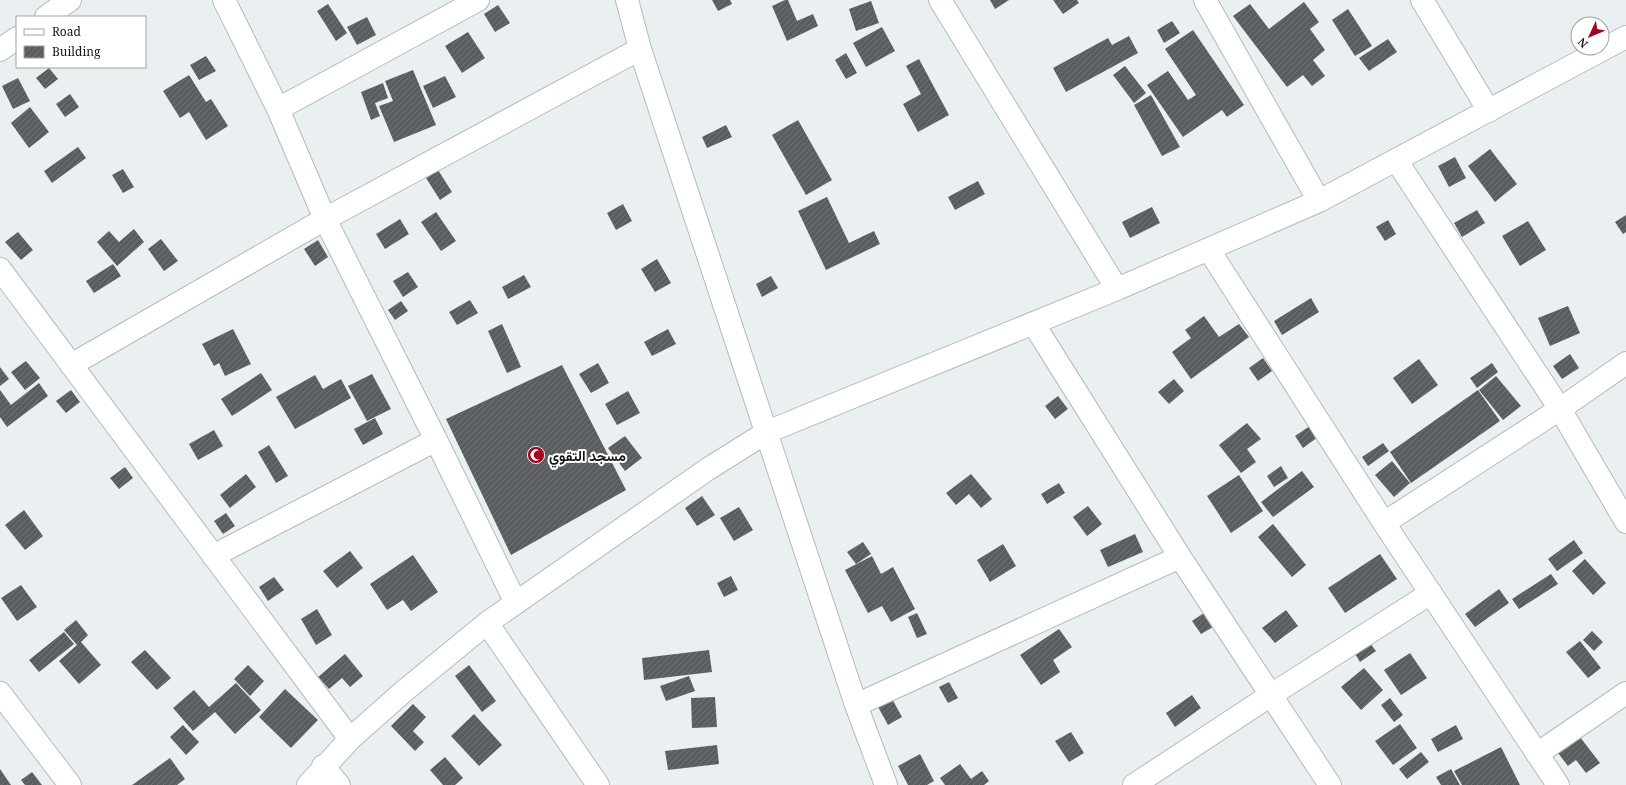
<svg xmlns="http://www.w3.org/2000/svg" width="1626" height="785" font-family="'Noto Serif',Vazirmatn,serif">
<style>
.building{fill:url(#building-hatch)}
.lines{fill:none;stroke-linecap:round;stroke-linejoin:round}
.minor-casing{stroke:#b4b9bc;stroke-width:24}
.minor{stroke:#fff;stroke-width:22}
.labels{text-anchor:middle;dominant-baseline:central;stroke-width:4;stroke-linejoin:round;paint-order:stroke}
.poi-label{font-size:14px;font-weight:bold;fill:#131415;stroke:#fff;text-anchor:start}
</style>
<defs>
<pattern id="building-hatch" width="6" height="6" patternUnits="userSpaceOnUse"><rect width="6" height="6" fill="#595d60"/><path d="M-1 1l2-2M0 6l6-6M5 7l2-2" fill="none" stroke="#717476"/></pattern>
</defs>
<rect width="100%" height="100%" fill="#eaf0f2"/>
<!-- building -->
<path class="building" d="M712,0h18l2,4 -14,7z
M785,0h3l9,21 16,-7 5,12 -31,15 -15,-35z
M990,0h19l-14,9z
M1053,0h24l2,3 -16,11z
M871,1l8,22 -23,8 -7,-22z
M1304,2l15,20 -9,7 15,21 -12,10 12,16 -13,10 -9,-11 -16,12 -54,-71 17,-12 19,25z
M328,4l19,29 -11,8 -19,-30z
M498,5l12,18 -15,9 -11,-18z
M1348,9l24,37 -17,10 -23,-36z
M367,17l9,18 -19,10 -10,-18z
M1172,21l8,12 -16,10 -7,-13z
M882,27l13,24 -29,16 -13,-24z
M1193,30l51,75 -17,12 -5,-7 -39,27 -36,-52 21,-14 20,29 8,-5 -31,-46z
M468,32l17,26 -23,15 -17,-27z
M1129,36l9,17 -72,39 -13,-24 55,-30 4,7z
M1388,39l9,13 -28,19 -10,-13z
M846,53l11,20 -11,6 -11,-19z
M206,56l10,15 -17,9 -9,-15z
M919,59l30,56 -31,17 -15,-28 18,-10 -15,-28z
M1125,66l21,27 -12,10 -21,-28z
M49,68l9,11 -13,10 -9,-11z
M413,70l23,55 -42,17 -15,-36 14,-5 -8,-20z
M189,75l17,27 5,-3 17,27 -22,14 -17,-28 -9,6 -17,-27z
M445,76l11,21 -23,11 -10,-22z
M18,78l12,23 -17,8 -11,-23z
M383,83l5,15 -13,5 5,13 -9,4 -10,-28z
M70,94l9,13 -14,10 -9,-13z
M1151,95l29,52 -18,9 -28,-51z
M30,107l19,25 -20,16 -18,-25z
M798,120l34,60 -26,15 -34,-60z
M726,125l6,12 -25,11 -5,-11z
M78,147l8,11 -34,25 -8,-12z
M1490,149l27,35 -22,18 -27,-36z
M1455,157l11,21 -17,9 -11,-21z
M123,169l11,18 -11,6 -11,-18z
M438,170l14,22 -12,8 -14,-22z
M978,181l7,13 -30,16 -7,-13z
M827,197l22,46 25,-12 6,13 -54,26 -28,-59z
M623,204l9,17 -16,9 -9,-17z
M1152,207l8,16 -30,15 -8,-16z
M1477,210l8,13 -23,14 -8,-14z
M436,212l20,29 -15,10 -20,-29z
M1626,215v17l-3,2 -8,-12z
M400,219l9,15 -24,15 -9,-15z
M1388,220l8,14 -11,7 -9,-14z
M1528,221l18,29 -26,16 -18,-30z
M134,229l10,13 -27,24 -20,-24 12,-11 10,11z
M18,232l15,18 -12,10 -16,-18z
M161,239l17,22 -14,10 -16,-22z
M318,240l10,17 -13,9 -11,-17z
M657,259l14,24 -16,9 -14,-23z
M113,264l8,12 -27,17 -8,-12z
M408,272l10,15 -15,10 -10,-16z
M524,275l7,12 -23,12 -6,-12z
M771,276l7,12 -16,9 -6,-13z
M1311,298l8,14 -37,23 -8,-14z
M470,300l8,13 -21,12 -8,-13z
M401,301l7,10 -13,9 -7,-10z
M1568,306l12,27 -30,13 -12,-28z
M1204,316l15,21 20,-13 10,13 -58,42 -19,-27 19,-14 -6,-8z
M502,324l19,43 -14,6 -19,-42z
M233,329l18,35 -26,12 -6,-13 -5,3 -12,-22z
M668,329l8,15 -24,12 -8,-14z
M1570,354l9,14 -17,11 -9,-13z
M1263,358l9,13 -14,10 -9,-13z
M1419,359l19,26 -26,19 -19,-26z
M26,361l14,17 -15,12 -14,-18z
M598,363l11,20 -18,10 -12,-19z
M1492,363l6,9 -21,16 -7,-10z
M562,365l64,125 -115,65 -65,-136z
M0,367l9,12 -9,7z
M261,373l11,17 -40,26 -11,-17z
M372,374l19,35 -24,12 -19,-35z
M315,375l8,14 18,-10 10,19 -56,31 -19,-32z
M1496,376l25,30 -18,14 -24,-30z
M1174,379l10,12 -15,13 -11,-12z
M39,383l9,13 -41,31 -7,-10v-27l11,15z
M71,390l9,12 -14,11 -10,-12z
M1478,390l22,31 -89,62 -21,-31z
M628,391l12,22 -23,12 -12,-21z
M1058,396l10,13 -13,10 -10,-13z
M375,418l8,16 -20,11 -9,-16z
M1247,423l14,16 -14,10 9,13 -15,11 -22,-28z
M1310,426l8,11 -15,11 -8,-12z
M214,430l9,16 -25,14 -9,-16z
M625,436l17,22 -17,13 -17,-23z
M1383,443l6,8 -21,15 -6,-9z
M269,445l19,31 -12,7 -18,-31z
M1392,461l18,22 -16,14 -19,-22z
M1281,466l7,12 -14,9 -7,-11z
M125,467l8,11 -14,11 -9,-11z
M1302,471l12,16 -41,30 -12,-15z
M246,474l10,13 -26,21 -10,-13z
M971,474l21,25 -11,9 -12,-14 -13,11 -10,-12z
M1239,475l24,36 -32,22 -24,-37z
M1059,483l6,10 -18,11 -6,-10z
M702,496l13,19 -18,11 -12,-18z
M1088,506l14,18 -15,12 -14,-19z
M739,507l14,23 -19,11 -14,-23z
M24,510l19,26 -18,14 -20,-25z
M226,513l9,13 -12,8 -9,-13z
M1273,524l33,41 -14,12 -34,-40z
M1135,534l8,18 -35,15 -8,-17z
M1574,540l9,13 -26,18 -9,-12z
M863,542l8,12 -15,10 -9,-12z
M1003,544l13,22 -26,16 -13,-22z
M350,551l13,17 -26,20 -14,-17z
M1380,554l17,25 -52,34 -17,-25z
M413,555l25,37 -27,19 -8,-11 -16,10 -17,-26z
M872,556l9,18 12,-7 22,42 -24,13 -9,-16 -14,7 -23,-43z
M1585,559l21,24 -13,12 -21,-24z
M1551,574l7,10 -39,25 -7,-10z
M731,576l7,14 -14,7 -7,-14z
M274,577l10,13 -16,11 -9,-14z
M21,585l16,22 -20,14 -16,-23z
M1499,589l10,14 -34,24 -10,-13z
M317,609l15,26 -16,10 -15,-26z
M1286,610l12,16 -23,17 -13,-15z
M917,613l10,21 -10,4 -9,-21z
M1204,613l9,14 -12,7 -9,-13z
M76,620l12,15 -7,7 20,23 -22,19 -20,-23 18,-16 -13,-15z
M1059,629l13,18 -19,13 7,12 -19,13 -21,-30z
M1592,631l11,11 -9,9 -11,-11z
M64,632l10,12 -35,28 -10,-12z
M1580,641l21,27 -13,10 -22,-26z
M1369,642l7,9 -16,11 -6,-10z
M145,650l26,28 -14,12 -26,-28z
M709,650l3,22 -68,8 -2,-22z
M1410,653l17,25 -26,17 -17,-25z
M345,654l18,22 -13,11 -8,-9 -13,11 -11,-12z
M248,665l16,16 -14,15 -16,-17z
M469,665l27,36 -14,11 -27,-36z
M1364,668l19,22 -22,20 -20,-23z
M689,676l6,15 -29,10 -6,-15z
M949,682l9,16 -10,5 -9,-16z
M236,683l25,27 -26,24 -20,-22 -22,19 -20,-23 21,-18 15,17z
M285,689l33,31 -27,28 -32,-31z
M1192,695l9,13 -26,19 -9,-14z
M715,697l2,30 -25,1 -1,-30z
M891,697l11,20 -14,8 -11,-20z
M1390,698l13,17 -9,7 -13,-17z
M413,704l13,13 -13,14 11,11 -9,9 -24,-25z
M474,714l28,31 -23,21 -28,-30z
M1400,724l17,24 -24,17 -18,-24z
M183,725l16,17 -13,13 -16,-18z
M1456,725l7,14 -25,13 -7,-13z
M1071,732l13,21 -15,9 -14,-21z
M1580,737l20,26 -14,10 -10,-13 -8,6 -10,-13z
M717,745l2,19 -51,6 -3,-19z
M1501,747l19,38h-58l-8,-14z
M1421,752l8,10 -22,17 -8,-10z
M920,754l14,27 -7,4h-19l-10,-19z
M445,757l18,21 -8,7h-12l-13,-15z
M170,758l15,21 -8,6h-45z
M960,764l11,15 11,-8 7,10 -5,4h-39l-5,-7z
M0,769l11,16h-11z
M1451,769l9,16h-19l-5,-8z
M32,772l10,13h-17l-4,-5z"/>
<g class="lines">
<defs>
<path id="minor" d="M224,0l54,109 47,110 111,221 80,163
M627,0l13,49 216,656 30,80
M940,0l177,289
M1205,0l114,201
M1422,0l67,111
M46,17l24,-17
M0,50l17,-12
M278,109l200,-109
M1396,160l164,249 66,113
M1209,250l175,273 174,262
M0,269l350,470
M1033,323l147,234 150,228
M71,365l254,-146 315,-170
M1384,523l176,-114 66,-46
M213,556l223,-116
M487,623l111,162
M0,693l70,92
M856,705l324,-148
M1537,754l89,-61
M323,766l16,19
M308,785l42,-46 53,-47 84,-69 221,-154 59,-37 350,-143 202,-88 307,-164
M1134,785l137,-90 160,-102"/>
</defs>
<!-- minor casing -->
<use href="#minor" class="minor-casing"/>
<!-- minor -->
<use href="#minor" class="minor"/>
</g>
<!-- icons -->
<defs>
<symbol id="mosque-disc" viewBox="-11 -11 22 22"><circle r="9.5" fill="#a30623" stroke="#fff"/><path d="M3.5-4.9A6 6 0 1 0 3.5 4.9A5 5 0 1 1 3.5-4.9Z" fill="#fff"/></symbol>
</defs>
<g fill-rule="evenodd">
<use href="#mosque-disc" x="526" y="445" width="20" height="20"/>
</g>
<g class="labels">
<!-- poi labels -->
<g class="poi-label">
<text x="549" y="455">مسجد التقوي</text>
</g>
</g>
<!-- legend -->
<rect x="16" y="16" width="130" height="52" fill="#ffffff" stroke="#a1a1a1"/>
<rect x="24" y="29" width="20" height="6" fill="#ffffff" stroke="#a1a1a1"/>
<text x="52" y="36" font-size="12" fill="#131415">Road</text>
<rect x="24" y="46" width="20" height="12" fill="url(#building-hatch)" stroke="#a1a1a1"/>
<text x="52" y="56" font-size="12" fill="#131415">Building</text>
<!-- north arrow -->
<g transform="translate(1590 36) rotate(226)"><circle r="19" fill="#ffffff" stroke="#a1a1a1"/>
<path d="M0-3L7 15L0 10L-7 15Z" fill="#a30623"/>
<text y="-6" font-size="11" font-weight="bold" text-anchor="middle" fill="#131415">N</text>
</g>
</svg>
